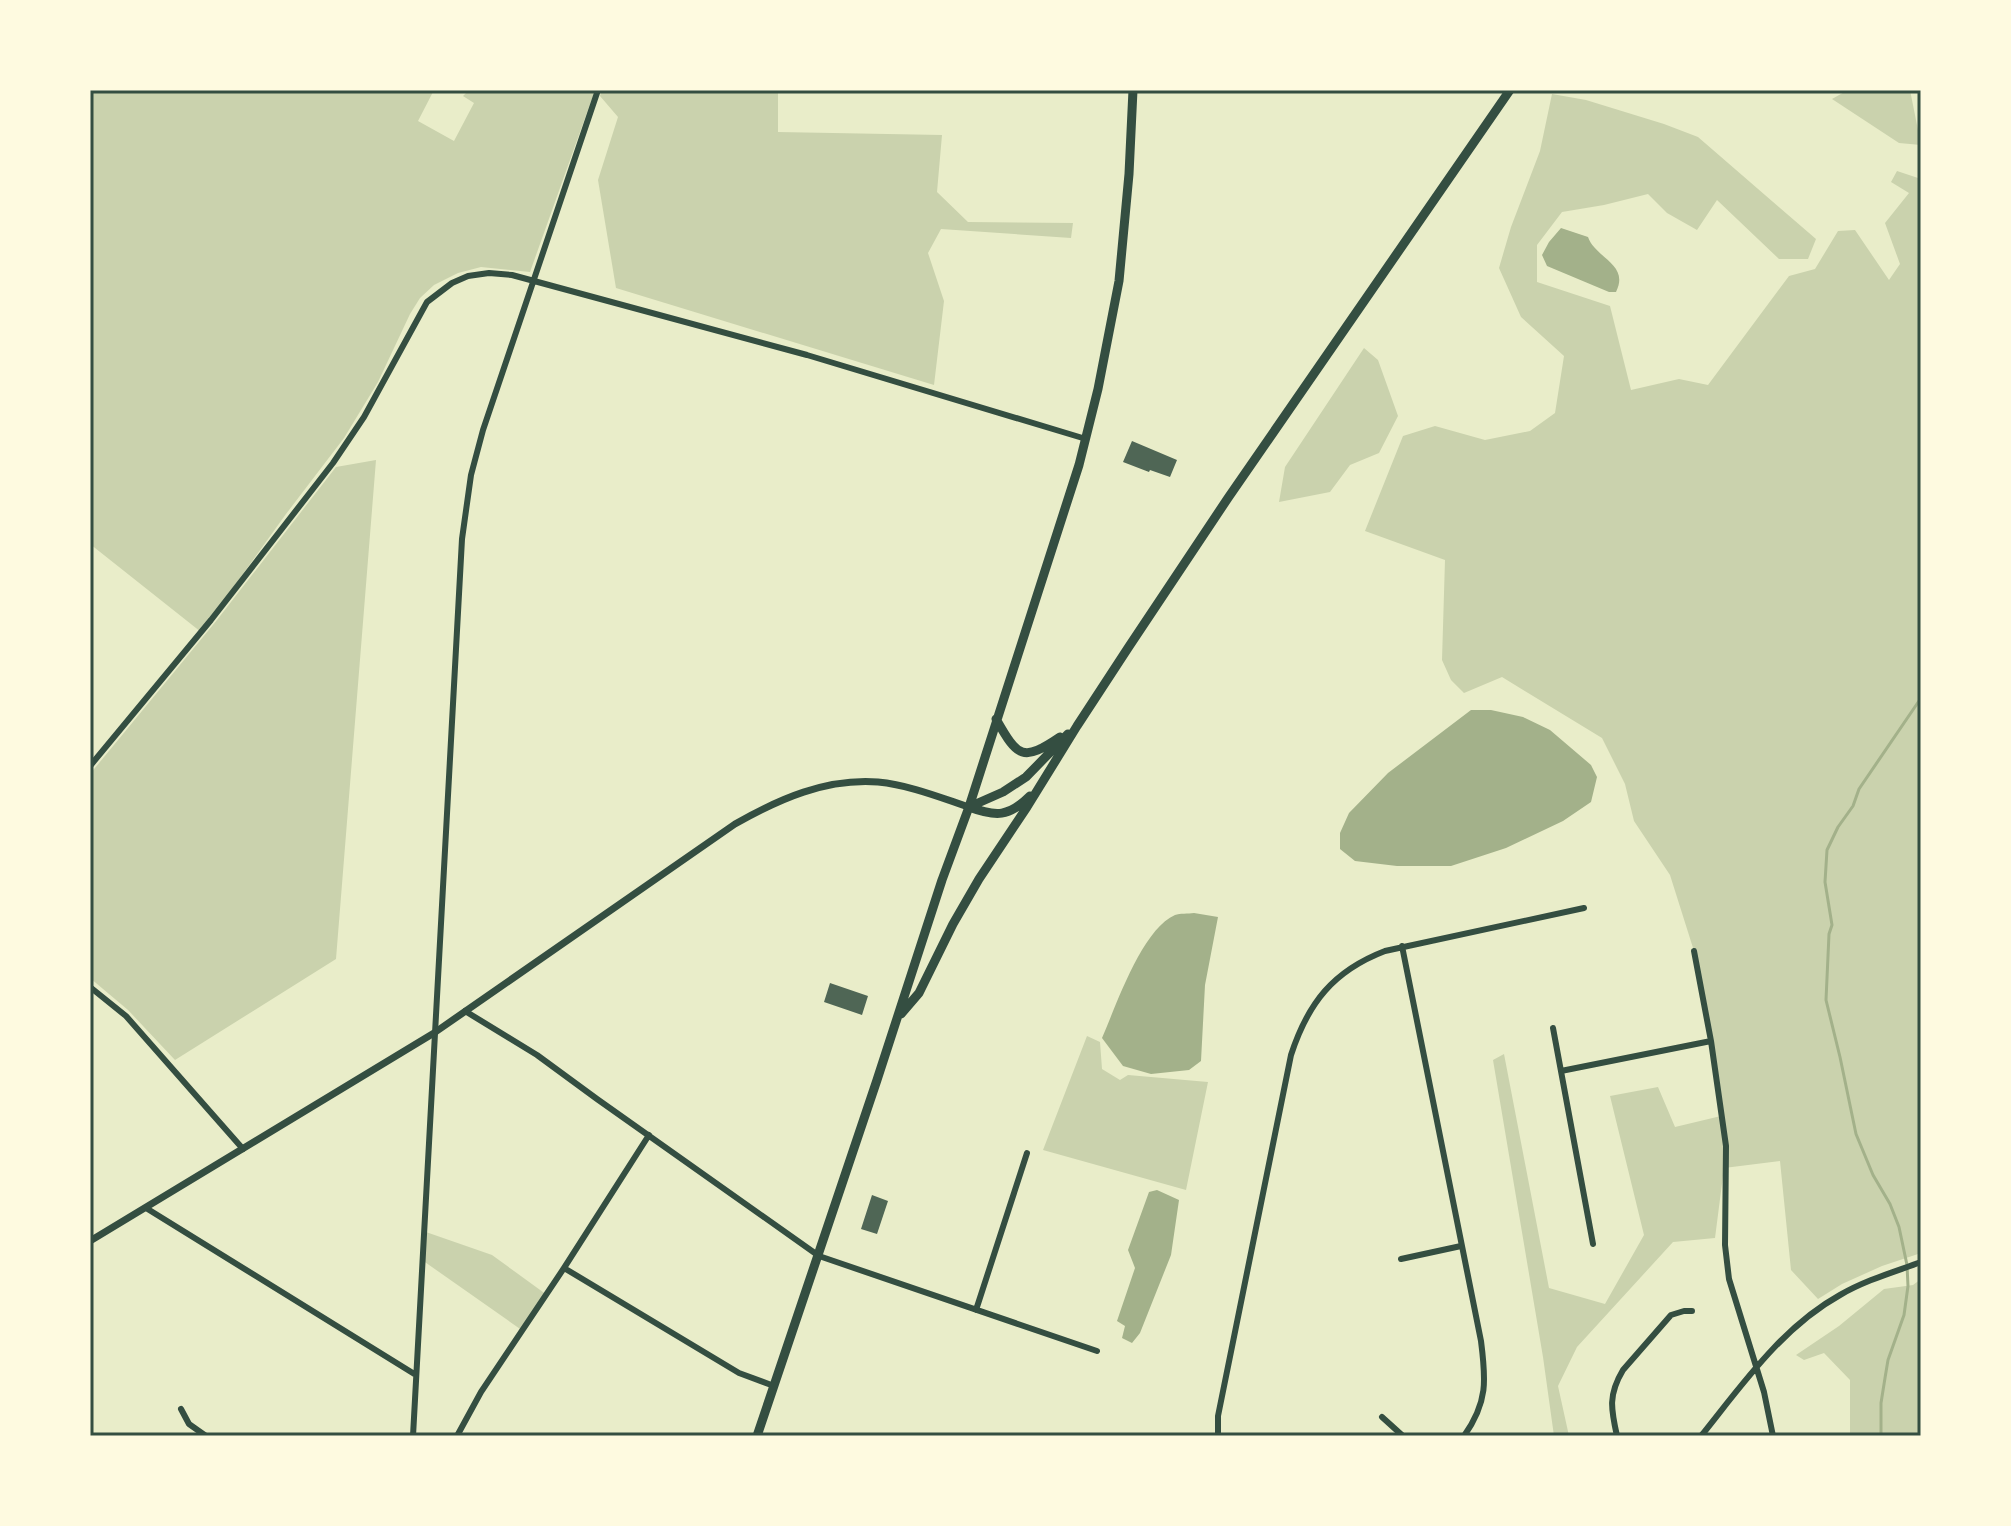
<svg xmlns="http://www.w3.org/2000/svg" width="2011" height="1526" font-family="Overpass,sans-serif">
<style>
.green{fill:#cad2ad}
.water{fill:#a3b18a}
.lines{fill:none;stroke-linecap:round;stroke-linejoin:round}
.stream{stroke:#a3b18a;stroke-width:3}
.building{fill:#4f6655}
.minor{stroke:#344e41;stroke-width:6}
.tertiary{stroke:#344e41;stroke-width:7}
.primary{stroke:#344e41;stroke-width:9}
.neatline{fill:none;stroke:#344e41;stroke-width:3}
</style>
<rect width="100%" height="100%" fill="#e9edc9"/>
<!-- green -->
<path class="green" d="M90,90h344l-16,31 36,20 20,-38 -11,-7 6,-6h126l-65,182 -49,-5 -23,6 -24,12 -14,13 -10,16 -32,68 -34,56 -58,76 -85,118 -111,-88z
M602,90h176v42l164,3 -5,57 31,30 105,1 -2,15 -130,-9 -13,24 16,48 -10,84 -318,-97 -18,-108 20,-63 -18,-21z
M1848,90h62l11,55 -22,-2 -67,-44z
M1552,94l34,6 78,24 34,13 118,102 -8,20h-29l-62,-59 -20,30 -30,-17 -19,-19 -44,11 -42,7 -25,33v37l73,24 21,84 48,-11 29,6 81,-109 26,-7 23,-38 17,-1 34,50 11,-16 -15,-41 24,-30 -18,-11 6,-11 24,8v1074l-39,13 -40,18 -24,15 -27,-29 -11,-109 -56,7 -9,70 -42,4 -96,105 -19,39 11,50h-15l-11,-79 -50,-297 11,-6 45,234 56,16 39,-69 -34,-139 48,-9 17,40 46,-11 -27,-165 -24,-76 -36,-54 -9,-37 -23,-46 -100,-61 -38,16 -13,-13 -9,-20 3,-100 -80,-29 38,-95 32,-10 50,14 45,-9 25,-18 9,-57 -43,-39 -22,-49 12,-41 29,-76z
M1364,348l14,12 20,56 -19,37 -29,12 -20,27 -51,10 6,-35z
M376,460l-40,499 -161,101 -47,-50 -38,-32v-204l127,-154 119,-153z
M1087,1036l13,6 2,27 18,11 8,-5 80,7 -22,108 -143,-40z
M423,1231l69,24 55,40 -24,36 -101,-71z
M1921,1279v150l-4,7h-67v-56l-26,-27 -20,7 -8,-5 43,-29 45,-37 29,-4z"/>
<!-- water -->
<path class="water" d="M1561,228l27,9c7,21 42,27 28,55h-7l-62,-26 -5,-11 7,-13z
M1471,710h20l32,7 27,13 41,35 6,12 -6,25 -28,19 -57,27 -55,18h-54l-42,-5 -15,-12v-16l9,-20 39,-40z
M1194,913l24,4 -13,68 -4,76 -12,9 -38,4 -28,-8 -21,-28c14,-32 40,-109 73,-123 5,-2 13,-1 19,-2z
M1157,1190l22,10 -8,55 -31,78 -8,10 -10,-5 3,-12 -8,-5 18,-53 -7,-18 21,-58z"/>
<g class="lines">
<!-- stream -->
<path class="stream" d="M1881,1436v-33l4,-25 3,-18 16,-45 4,-29 -1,-21 -8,-38 -9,-23 -17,-29 -17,-41 -16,-77 -14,-57 3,-66 3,-9 -7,-43 2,-32 11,-23 15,-21 6,-17 62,-91"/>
</g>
<!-- building -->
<path class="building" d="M1132,441l45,19 -7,17 -20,-7 -1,2 -26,-10z
M830,983l38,13 -6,19 -38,-13z
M872,1195l16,6 -11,33 -16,-5z"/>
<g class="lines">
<!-- minor -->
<path class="minor" d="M90,766l121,-146 122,-157 31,-46 63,-115 25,-19 16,-7 21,-3 23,2 295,80 279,84
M1402,946l79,395c5,39 7,61 -17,95
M1694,951l17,90 15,105 -1,99 4,34 35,113 9,44
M90,987l36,29 117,133
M465,1011l72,44 60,44 222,157 278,95
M1553,1028l40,216
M1561,1071l150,-30
M146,1208l270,167
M1401,1259l60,-13
M564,1268l175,105 35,13
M976,1310l51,-157
M181,1409l8,15 17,12
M1382,1417l21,19
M413,1436l49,-897 9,-64 12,-45 115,-340
M457,1436l24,-44 83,-124 85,-133
M1218,1436v-20l73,-361c17,-52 42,-84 94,-104l199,-43
M1617,1436c-6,-27 -9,-41 6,-66l48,-55 13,-4h8
M1701,1436c41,-51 81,-109 139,-141 26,-15 54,-23 81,-33"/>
<!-- tertiary -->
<path class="tertiary" d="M90,1241l344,-208 301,-209c44,-25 91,-46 143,-42 31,3 61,15 91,25"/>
<!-- primary -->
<path class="primary" d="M996,719c22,39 27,43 64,18
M969,807l34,-15 23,-15 42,-43
M969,807c27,10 40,10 61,-11
M901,1014l18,-21 34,-69 26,-45 48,-72 50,-81 51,-78 100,-150 282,-408
M757,1436l120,-356 65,-200 27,-73 110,-342 19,-76 21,-108 10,-107 4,-84"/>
</g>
<!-- border -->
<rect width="2011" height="1526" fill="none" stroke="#fefae0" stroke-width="184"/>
<rect x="92" y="92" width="1827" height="1342" class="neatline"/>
</svg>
